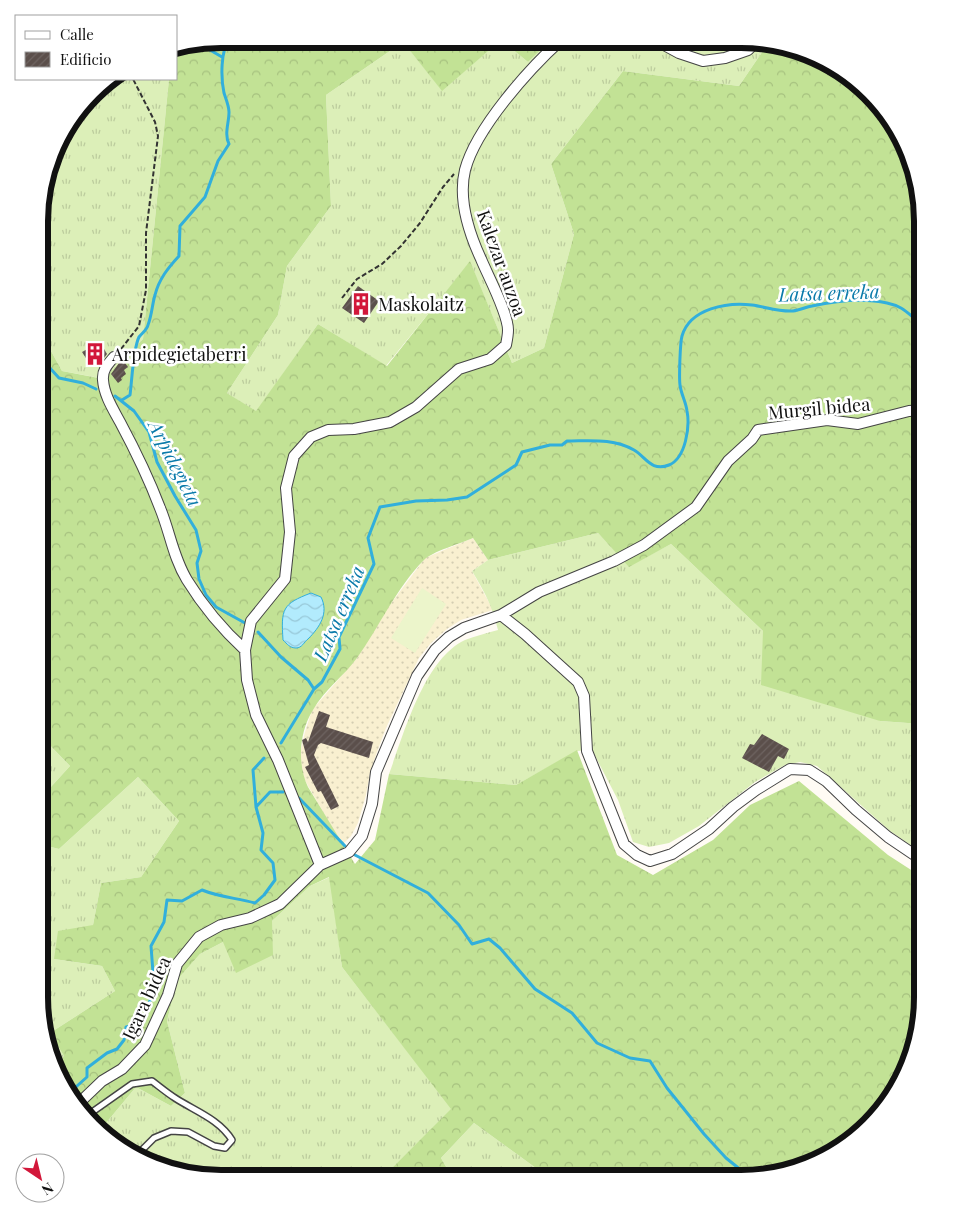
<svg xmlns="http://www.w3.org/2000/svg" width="961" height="1218" font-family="'Playfair Display',serif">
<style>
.farmland{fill:url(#farmland-dots)}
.grass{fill:url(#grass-tufts)}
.forest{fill:url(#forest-crowns)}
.pitch{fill:#ecf5cb}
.water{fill:url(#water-waves);stroke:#31afdc}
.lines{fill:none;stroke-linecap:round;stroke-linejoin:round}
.stream{stroke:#31afdc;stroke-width:3}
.building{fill:url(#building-hatch)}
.service-casing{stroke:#444;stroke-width:8}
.minor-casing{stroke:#444;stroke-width:12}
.path{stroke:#333;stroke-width:2;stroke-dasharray:5 2.5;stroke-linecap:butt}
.service{stroke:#fff;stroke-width:5}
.minor{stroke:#fff;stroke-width:10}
.labels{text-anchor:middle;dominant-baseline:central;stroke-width:5;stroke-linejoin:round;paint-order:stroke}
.street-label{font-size:18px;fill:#111;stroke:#fff}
.poi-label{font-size:18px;fill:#111;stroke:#fff;text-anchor:start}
.water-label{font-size:19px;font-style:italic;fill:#0a7aaa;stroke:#fff}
.rim{fill:none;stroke:#111;stroke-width:6}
</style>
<defs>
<pattern id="farmland-dots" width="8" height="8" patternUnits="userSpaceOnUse" patternTransform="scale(1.25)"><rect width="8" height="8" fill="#f9f0d0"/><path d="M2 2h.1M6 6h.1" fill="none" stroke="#d4cdb2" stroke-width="1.8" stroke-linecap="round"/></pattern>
<pattern id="grass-tufts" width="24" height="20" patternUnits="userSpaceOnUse" patternTransform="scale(1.25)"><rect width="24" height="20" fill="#dcefb8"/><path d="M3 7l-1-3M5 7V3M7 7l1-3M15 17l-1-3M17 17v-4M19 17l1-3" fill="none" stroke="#bccc9d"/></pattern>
<pattern id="forest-crowns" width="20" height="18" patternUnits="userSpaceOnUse" patternTransform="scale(1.25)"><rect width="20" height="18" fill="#c2e295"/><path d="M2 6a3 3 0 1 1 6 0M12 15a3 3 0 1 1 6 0" fill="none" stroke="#a6c17f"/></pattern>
<pattern id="water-waves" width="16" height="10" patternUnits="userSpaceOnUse" patternTransform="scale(1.25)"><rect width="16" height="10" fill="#b2ebfd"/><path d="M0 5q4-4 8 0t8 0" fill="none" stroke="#98c8d8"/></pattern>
<pattern id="building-hatch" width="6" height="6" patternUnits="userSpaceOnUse" patternTransform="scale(1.25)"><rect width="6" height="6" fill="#5b4f4b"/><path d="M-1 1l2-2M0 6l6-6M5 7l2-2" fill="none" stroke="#6e6461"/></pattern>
</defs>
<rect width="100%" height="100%" fill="#fffbf4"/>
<!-- farmland -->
<path class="farmland" d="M473,538l15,22 -16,11 21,39 -32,10 -14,9 -16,14 -12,15 -33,70 -9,24 -7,21 -4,22 -8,28 -7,13 -9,9 -39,-68 -4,-18 6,-27 7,-22 45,-52 26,-44 42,-56z"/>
<!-- grass -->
<path class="grass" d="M501,40l27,22 23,-22h213l5,2 -30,44 -116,-15 -72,93 23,70 -30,114 -32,15 -42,-101 -84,104 -68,-42 -62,88 -29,-19 51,-78 9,-49 44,-60 -5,-111 77,-53 39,48z
M110,79h59l-26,260 -38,40 -43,-8 -22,-40v-134l23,-67 38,-46z
M598,533l31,33 42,-22 92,87 117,90 42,3v129l-32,-22 -73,-65 -17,-4 -15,3 -30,17 -56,44 -30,17 -20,4 -16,-5 -15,-42 -26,-50 -15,1 -61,34 -127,-11c15,-40 35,-115 76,-134 10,-4 22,-7 33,-10 -6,-25 -13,-37 -26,-59l16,-11z
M39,734l31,32 -31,34z
M138,777l41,44 -38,56 -40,6 -8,42 -39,34 48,7 13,25 -65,42 14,23 -7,9 -18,-67v-154l20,5z
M330,877l12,90 110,142 -71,70h-172l-89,-30 -19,-20 35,-42 35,19 14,-13 -18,-72 10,-41 23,-26 23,-12 49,-21 38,-35z
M474,1123l77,56h-98l-12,-21z"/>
<!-- forest -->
<path class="forest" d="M221,39l330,1 -23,22 -27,-22 -59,51 -39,-49 -77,53 5,111 -44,60 -9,49 -51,78 29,18 62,-87 69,42 83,-105 42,102 32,-15 30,-114 -23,-70 72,-93 116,15 30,-44 73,28 56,60 24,90v504l-42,-3 -119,-36 2,-54 -92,-87 -42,23 -31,-34 -110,27 -15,-22c-11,5 -42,14 -49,22 -28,28 -44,66 -67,98 -13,18 -33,32 -44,52 -14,22 -16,54 -5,77l47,77 20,-24 14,-66 127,11 61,-35 40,105 36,20 60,-35 37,-35 49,-24 89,74 34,22v132l-30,89 -61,57 -79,24h-201l-77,-56 -33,35 12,21h-72l70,-70 -109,-142 -13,-90 -19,9 -38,35 1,34 -37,18 -13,-31 -23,12 -23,26 -10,41 18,72 -14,13 -35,-19 -35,42 -38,-41 -6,-23 7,-9 -14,-23 65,-42 -13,-25 -48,-7 4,-28 35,-6 8,-42 40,-6 38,-56 -41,-44 -79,72 -20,-5v-44l31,-34 -31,-32 1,-403 22,40 42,8 39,-40 26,-260h7v-33z"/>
<!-- pitch -->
<path class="pitch" d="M422,588l24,16 -31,49 -24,-15z"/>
<!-- water -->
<path class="water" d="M311,593l10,4c8,16 -1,30 -13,42 -4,3 -6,9 -12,9 -6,0 -9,-4 -13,-8 -2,-31 -1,-36 28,-47z"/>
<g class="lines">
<!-- stream -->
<path class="stream" d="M198,43l24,14
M40,357l19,21 24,5 13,6
M115,396l19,15 15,21 8,30 18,34 21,34 5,21 -4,12 2,16 7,16 10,12 29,16
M122,400l8,-5c2,-14 3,-46 9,-58 3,-4 8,-7 9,-12 4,-10 4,-20 7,-30 4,-16 13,-27 24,-39l1,-30 25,-29 13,-36 11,-17c-5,-10 0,-21 0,-32 0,-6 -3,-13 -5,-19 -3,-14 -4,-43 6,-54
M258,632l23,25 27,23 6,9
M281,743l33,-54 8,-7 18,-33 -1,-12 35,-73 -6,-26 12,-31 36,-6 31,-1 20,-3 49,-32 6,-13 28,-7h12l5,-4c23,0 46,-3 67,9 12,7 17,22 35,15 17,-7 21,-39 18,-54 -1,-9 -6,-17 -7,-26 -1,-7 0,-42 2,-49 8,-28 46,-34 70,-31 14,2 27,7 41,6 7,-1 13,-4 19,-5 23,-5 52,-8 75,-3 19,4 21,12 35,21
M299,798l46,48
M256,807l14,-15h13
M355,855l73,38 31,32 13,19 17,-5 11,9 35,41 37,24 25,30 33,15 20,3 17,27 37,46 22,24 26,21
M68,1094l19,-17v-9l20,-15 10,-4 7,-9 2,-13 13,-3 7,-9 8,-29 -3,-40 13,-24 3,-22 15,1 20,-11c17,7 35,8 53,13l9,-8 11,-15 -2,-17 -12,-13 2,-17 -7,-26 -3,-37 11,-12"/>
</g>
<!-- building -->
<path class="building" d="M358,286l21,15 -15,22 -22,-15z
M100,342l7,12 -6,8 -10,4 -9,-14z
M122,359l6,8 -4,3 2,4 -5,4 1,2 -4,3 -7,-9z
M319,711l11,4 -4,12 47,15 -4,16 -48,-15 -3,2 -4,10 25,51 -8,4 -10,-19 -3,1 -13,-25 4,-2 -7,-25 4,-2 2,4z
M762,734l27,15 -5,10 -6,-3 -9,16 -27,-14 8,-14 4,1z"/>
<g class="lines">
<defs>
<path id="service" d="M88,1115l44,-31 20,-3c8,6 15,12 23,17 20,13 44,21 57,42l-7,8 -11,-2 -26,-14 -17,-1 -17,7 -17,17"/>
<path id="minor" d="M655,40l24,13 24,8 22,-3 23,-8 10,-10
M114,357c-6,7 -12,13 -11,23 1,15 10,29 17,42 15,28 29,57 40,86 10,24 13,49 27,72 16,26 35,49 58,70
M501,615l24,19 53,48 6,14 3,55 37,93 13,11 13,6 22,-7 37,-25 24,-22 23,-17 34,-21 19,1 17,11 30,29 32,27 34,23
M320,865l-42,-105 -22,-45 -9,-35 -2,-30 6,-29 34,-42 5,-47 -4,-44 8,-32 17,-19 17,-7 26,-1 36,-7 26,-15 43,-38 31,-10 16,-14c1,-5 2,-10 2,-15 0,-17 -20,-54 -27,-71 -12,-26 -23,-60 -16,-89 11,-42 64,-101 96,-130
M78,1104l24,-23 20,-12 23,-24 23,-50 9,-31 22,-27 22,-12 29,-7 30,-14 40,-39 29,-13 13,-16 10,-32 4,-32 41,-96 18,-26 14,-13 15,-9 37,-13 38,-23 75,-31 30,-16 52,-38 32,-46 24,-22 6,-9 69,-10 31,4 51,-13 13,-1"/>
</defs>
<!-- service casing -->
<use href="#service" class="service-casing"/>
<!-- minor casing -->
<use href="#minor" class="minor-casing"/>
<!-- path -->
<path class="path" d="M342,298l15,-19 25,-15 19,-18 19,-23 23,-36 11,-13
M121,349l18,-23 7,-36v-57l12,-97 -3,-14 -22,-43"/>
<!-- service -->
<use href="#service" class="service"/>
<!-- minor -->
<use href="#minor" class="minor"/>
</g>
<!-- icons -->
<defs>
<symbol id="building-bare" viewBox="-9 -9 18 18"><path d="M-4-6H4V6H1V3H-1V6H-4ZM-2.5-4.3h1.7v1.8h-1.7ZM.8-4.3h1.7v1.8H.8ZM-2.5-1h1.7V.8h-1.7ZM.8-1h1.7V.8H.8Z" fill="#d2173a" stroke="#fff" stroke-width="2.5" paint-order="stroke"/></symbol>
</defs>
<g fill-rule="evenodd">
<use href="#building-bare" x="345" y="288" width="32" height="32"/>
<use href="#building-bare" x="79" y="338" width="32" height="32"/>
</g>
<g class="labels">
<!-- street labels -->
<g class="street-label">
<text transform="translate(502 263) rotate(70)">Kalezar auzoa</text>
<text transform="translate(819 408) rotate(-5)">Murgil bidea</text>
<text transform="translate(146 998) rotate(-65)">Igara bidea</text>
</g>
<!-- poi labels -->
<g class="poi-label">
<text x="378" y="304">Maskolaitz</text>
<text x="112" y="354">Arpidegietaberri</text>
</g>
<!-- water labels -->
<g class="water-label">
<text transform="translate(829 292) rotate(-2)">Latsa erreka</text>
<text transform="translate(176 463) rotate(63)">Arpidegieta</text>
<text transform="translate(338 613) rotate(-67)">Latsa erreka</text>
</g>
</g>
<!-- crop -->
<path d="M0 0H961V1218H0ZM221 48H741A173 173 0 0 1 914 221V997A173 173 0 0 1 741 1170H221A173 173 0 0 1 48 997V221A173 173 0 0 1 221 48Z" fill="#fff" fill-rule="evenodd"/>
<path class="rim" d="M221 48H741A173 173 0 0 1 914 221V997A173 173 0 0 1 741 1170H221A173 173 0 0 1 48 997V221A173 173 0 0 1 221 48Z"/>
<!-- legend -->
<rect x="15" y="15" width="162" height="65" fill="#ffffff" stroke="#a0a0a0"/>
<rect x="25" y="31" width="25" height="8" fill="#ffffff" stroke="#a0a0a0"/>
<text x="60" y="40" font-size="15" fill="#111111">Calle</text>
<rect x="25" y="52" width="25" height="15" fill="url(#building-hatch)" stroke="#a0a0a0"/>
<text x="60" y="65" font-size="15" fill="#111111">Edificio</text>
<!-- north arrow -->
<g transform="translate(40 1178) rotate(145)"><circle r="24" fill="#ffffff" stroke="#a0a0a0"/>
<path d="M0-4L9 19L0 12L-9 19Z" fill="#d2173a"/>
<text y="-8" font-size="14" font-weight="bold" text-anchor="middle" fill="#111111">N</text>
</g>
</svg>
